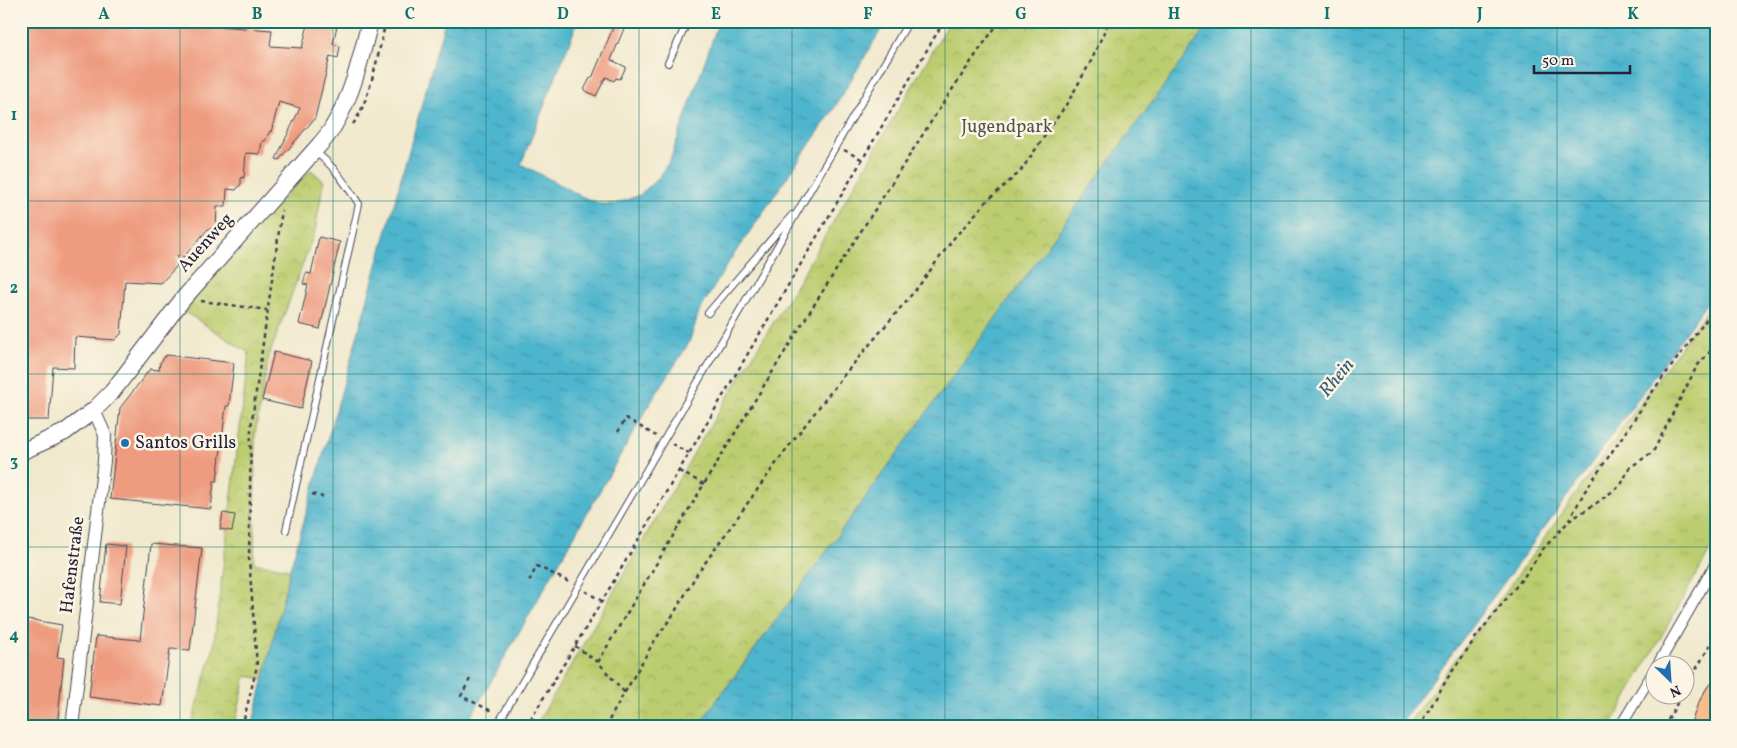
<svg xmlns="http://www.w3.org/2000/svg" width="1737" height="748" font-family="Vollkorn,serif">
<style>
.grass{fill:url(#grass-tufts);stroke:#6f7856}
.park{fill:url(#park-crowns);stroke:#6f7856}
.water{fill:url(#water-ripples);stroke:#386c84}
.building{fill:#ee9b7f}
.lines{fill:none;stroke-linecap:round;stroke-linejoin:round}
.service-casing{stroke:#414051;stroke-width:8}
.pedestrian-casing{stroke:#414051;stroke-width:12}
.minor-casing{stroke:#414051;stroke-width:14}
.tertiary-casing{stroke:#414051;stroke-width:18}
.primary-casing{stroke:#414051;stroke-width:22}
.path{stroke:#414051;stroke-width:2.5;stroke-dasharray:4 4;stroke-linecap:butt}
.service{stroke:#fff;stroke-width:6}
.pedestrian{stroke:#fff;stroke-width:10}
.minor{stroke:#fff;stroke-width:12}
.tertiary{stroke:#fff;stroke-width:16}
.primary{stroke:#fabc8b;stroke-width:20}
.grid{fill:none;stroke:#0f766e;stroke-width:1;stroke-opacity:0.55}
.poi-dot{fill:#1f6fb2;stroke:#fcf5e5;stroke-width:2}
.labels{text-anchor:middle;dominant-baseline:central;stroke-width:5;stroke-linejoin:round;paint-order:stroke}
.park-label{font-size:18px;fill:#50554b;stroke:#fcf5e5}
.street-label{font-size:18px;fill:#22223b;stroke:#fcf5e5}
.poi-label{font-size:18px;fill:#22223b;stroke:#fcf5e5;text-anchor:start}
.water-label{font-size:19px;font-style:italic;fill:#345d75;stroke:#fcf5e5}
.neatline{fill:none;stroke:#0f766e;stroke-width:2}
.grid-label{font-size:16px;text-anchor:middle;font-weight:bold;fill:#0f766e}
</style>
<defs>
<pattern id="grass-tufts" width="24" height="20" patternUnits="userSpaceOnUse" patternTransform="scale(1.25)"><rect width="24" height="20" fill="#bccd70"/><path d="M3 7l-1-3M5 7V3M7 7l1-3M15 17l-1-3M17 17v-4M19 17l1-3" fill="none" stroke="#a1b062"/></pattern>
<pattern id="park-crowns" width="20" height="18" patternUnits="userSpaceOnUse" patternTransform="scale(1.25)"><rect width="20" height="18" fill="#bccd70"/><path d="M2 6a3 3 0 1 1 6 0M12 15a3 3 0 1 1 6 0" fill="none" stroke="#a1b062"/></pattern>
<pattern id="water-ripples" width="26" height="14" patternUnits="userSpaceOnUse" patternTransform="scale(1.25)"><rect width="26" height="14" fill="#4eb5cd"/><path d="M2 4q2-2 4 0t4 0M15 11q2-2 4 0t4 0" fill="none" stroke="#4093a8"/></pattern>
</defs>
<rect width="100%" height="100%" fill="#fcf5e5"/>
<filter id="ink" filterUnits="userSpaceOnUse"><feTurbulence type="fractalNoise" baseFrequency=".02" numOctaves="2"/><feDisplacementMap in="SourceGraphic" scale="10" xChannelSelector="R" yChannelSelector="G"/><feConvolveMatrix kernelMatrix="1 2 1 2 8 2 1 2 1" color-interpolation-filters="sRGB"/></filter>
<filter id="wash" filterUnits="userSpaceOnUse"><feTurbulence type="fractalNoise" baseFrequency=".0096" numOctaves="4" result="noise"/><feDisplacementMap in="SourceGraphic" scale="20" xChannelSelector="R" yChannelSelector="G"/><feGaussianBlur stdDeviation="1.12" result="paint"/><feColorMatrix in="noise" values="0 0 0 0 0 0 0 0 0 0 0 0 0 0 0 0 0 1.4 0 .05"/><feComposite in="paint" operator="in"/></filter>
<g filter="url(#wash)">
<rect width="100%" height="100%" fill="#f0e9cd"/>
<!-- grass -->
<path class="grass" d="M1716,297v243l-106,187h-204l130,-177z"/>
<!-- park -->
<path class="park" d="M950,21h261l-428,590 -86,116h-162l170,-293 89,-145z
M311,170l13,11 -9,50 -46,125 -14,77 -1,130 36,6 -26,110 -18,-3 -12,51h-43l22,-77 36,-297 -64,-41c34,-53 82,-97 126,-142z"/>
<!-- water -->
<path class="water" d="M445,21h133l-57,143 62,33 18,7h14l25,-9 20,-19 10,-16 49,-139 14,2 1,-2h152l-54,91 -104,151 -29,49 -10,31 -40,62 -184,322h-213l38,-158 62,-214z
M1211,21h505v269l-117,163 -201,274h-701l86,-116z"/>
<g id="blocks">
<!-- building -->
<path class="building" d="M21,21h125l126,9 -2,16 32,2 7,-27h29l-5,23 7,2 -2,12 -8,-2 -15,62 -36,42 -3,-1 24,-51 -21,-6 -8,30 -1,-1 -5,10h-3l-2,13 -14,-1 -2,25 -3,-1v7l-5,6 -9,-1 -1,17h-9l-1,23h-8l-21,24v4l-10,-1v10l-16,17 -36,-2 -4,53 -6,6 -40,-3 -1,31 -21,-1 -4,53h-28z
M615,23l10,3 -14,34 15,7 -6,12 -4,-1 -2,3 -8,-4 -10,19 -12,-6 6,-12h2z
M319,237l21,5 -20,87 -21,-5 9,-39 -5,-1 3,-11 5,1z
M274,352l38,9 -11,48 -39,-9z
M166,355l68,8 -5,43h-3l-9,75h-3l-3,28 -101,-10 10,-91 30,-39 9,1 1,-7z
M223,513l12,2 -3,16 -12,-2z
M106,544l20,2 -6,58 -20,-2z
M151,544l51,4 -12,102 -20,-1 -8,57 -73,-9 7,-61 44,4z
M21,618l41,7 -5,32 7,1 -7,69h-36z"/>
</g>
</g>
<g filter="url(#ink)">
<use href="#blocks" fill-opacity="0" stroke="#414051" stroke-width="1"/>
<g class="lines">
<defs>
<path id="service" d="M668,63l20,-42
M708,313l84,-98
M286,530l73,-326c-13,-19 -25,-39 -44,-52
M496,727l413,-706"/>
<path id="pedestrian" d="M1657,666l59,-103
M1620,727l34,-56"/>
<path id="minor" d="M72,727l32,-266 1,-26 -11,-25"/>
<path id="tertiary" d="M21,452l44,-20 29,-22 18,-18 71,-93 131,-148c7,-8 14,-15 19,-24 20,-33 28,-69 37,-106"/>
<path id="primary" d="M1701,727l6,-18 9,-16"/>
</defs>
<!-- service casing -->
<use href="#service" class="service-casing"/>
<!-- pedestrian casing -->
<use href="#pedestrian" class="pedestrian-casing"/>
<!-- minor casing -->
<use href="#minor" class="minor-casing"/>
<!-- tertiary casing -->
<use href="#tertiary" class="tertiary-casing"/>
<!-- primary casing -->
<use href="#primary" class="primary-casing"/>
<!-- path -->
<path class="path" d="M353,124c17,-22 26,-75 33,-103
M844,150l19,10
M201,301l66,9
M618,432l8,-14 30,18
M672,444l17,9
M679,471l25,13
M312,494l11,3
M1569,521l29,-19 23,-17 8,-17 24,-16 44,-86 19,-21
M529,581l8,-15 32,16
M585,591l17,10
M575,646l23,16 27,31
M598,662c90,-152 180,-303 276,-451 41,-64 81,-129 126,-190
M470,679l-9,17 33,16
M1684,690l32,-55
M510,721l8,6
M242,727l15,-61 -8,-108 2,-131 31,-217
M526,727l76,-126 342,-580
M605,727l48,-84 20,-28 24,-41 88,-123 59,-76 74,-88 36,-49 33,-37 33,-29 48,-70 23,-41 18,-40
M1419,727l28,-48 29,-42 50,-63 17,-25 25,-27 17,-31 44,-64 26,-39 61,-81
M1664,727l17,-31"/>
<!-- service -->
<use href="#service" class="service"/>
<!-- pedestrian -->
<use href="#pedestrian" class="pedestrian"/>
<!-- minor -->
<use href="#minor" class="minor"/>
<!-- tertiary -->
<use href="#tertiary" class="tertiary"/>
<!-- primary -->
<use href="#primary" class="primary"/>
</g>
</g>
<!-- grid -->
<path class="grid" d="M180,21v706M333,21v706M486,21v706M639,21v706M792,21v706M945,21v706M1098,21v706M1251,21v706M1404,21v706M1557,21v706M21,201h1695M21,374h1695M21,547h1695"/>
<!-- markers -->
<circle class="poi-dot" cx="125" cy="443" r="5"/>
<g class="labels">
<!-- park labels -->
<g class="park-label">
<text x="1007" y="127">Jugendpark</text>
</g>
<!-- street labels -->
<g class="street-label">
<text transform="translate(206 243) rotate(-48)">Auenweg</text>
<text transform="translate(73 565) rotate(-83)">Hafenstraße</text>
</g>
<!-- poi labels -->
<g class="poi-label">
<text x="135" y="443">Santos Grills</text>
</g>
<!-- water labels -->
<g class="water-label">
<text transform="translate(1337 378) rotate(-50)">Rhein</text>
</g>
</g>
<!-- margin -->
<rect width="1737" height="748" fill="none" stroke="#fcf5e5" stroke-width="55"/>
<!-- north arrow -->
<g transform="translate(1670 680) rotate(155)"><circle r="24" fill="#fcf5e5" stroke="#a5a1a1"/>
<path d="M0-4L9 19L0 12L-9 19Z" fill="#1f6fb2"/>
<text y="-8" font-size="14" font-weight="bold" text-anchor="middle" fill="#22223b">N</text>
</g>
<!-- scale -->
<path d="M1534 65v8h96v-8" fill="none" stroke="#22223b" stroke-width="2.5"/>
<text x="1542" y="65" font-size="15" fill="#22223b" stroke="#fcf5e5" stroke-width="4" paint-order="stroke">50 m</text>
<rect x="28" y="28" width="1682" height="692" class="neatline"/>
<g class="grid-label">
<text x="104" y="19">A</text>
<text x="257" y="19">B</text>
<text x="410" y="19">C</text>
<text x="563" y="19">D</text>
<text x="716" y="19">E</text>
<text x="868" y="19">F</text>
<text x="1021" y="19">G</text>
<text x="1174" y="19">H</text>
<text x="1327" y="19">I</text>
<text x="1480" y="19">J</text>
<text x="1633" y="19">K</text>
<text x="14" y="120">1</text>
<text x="14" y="293">2</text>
<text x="14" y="466">3</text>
<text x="14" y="640">4</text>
</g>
</svg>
